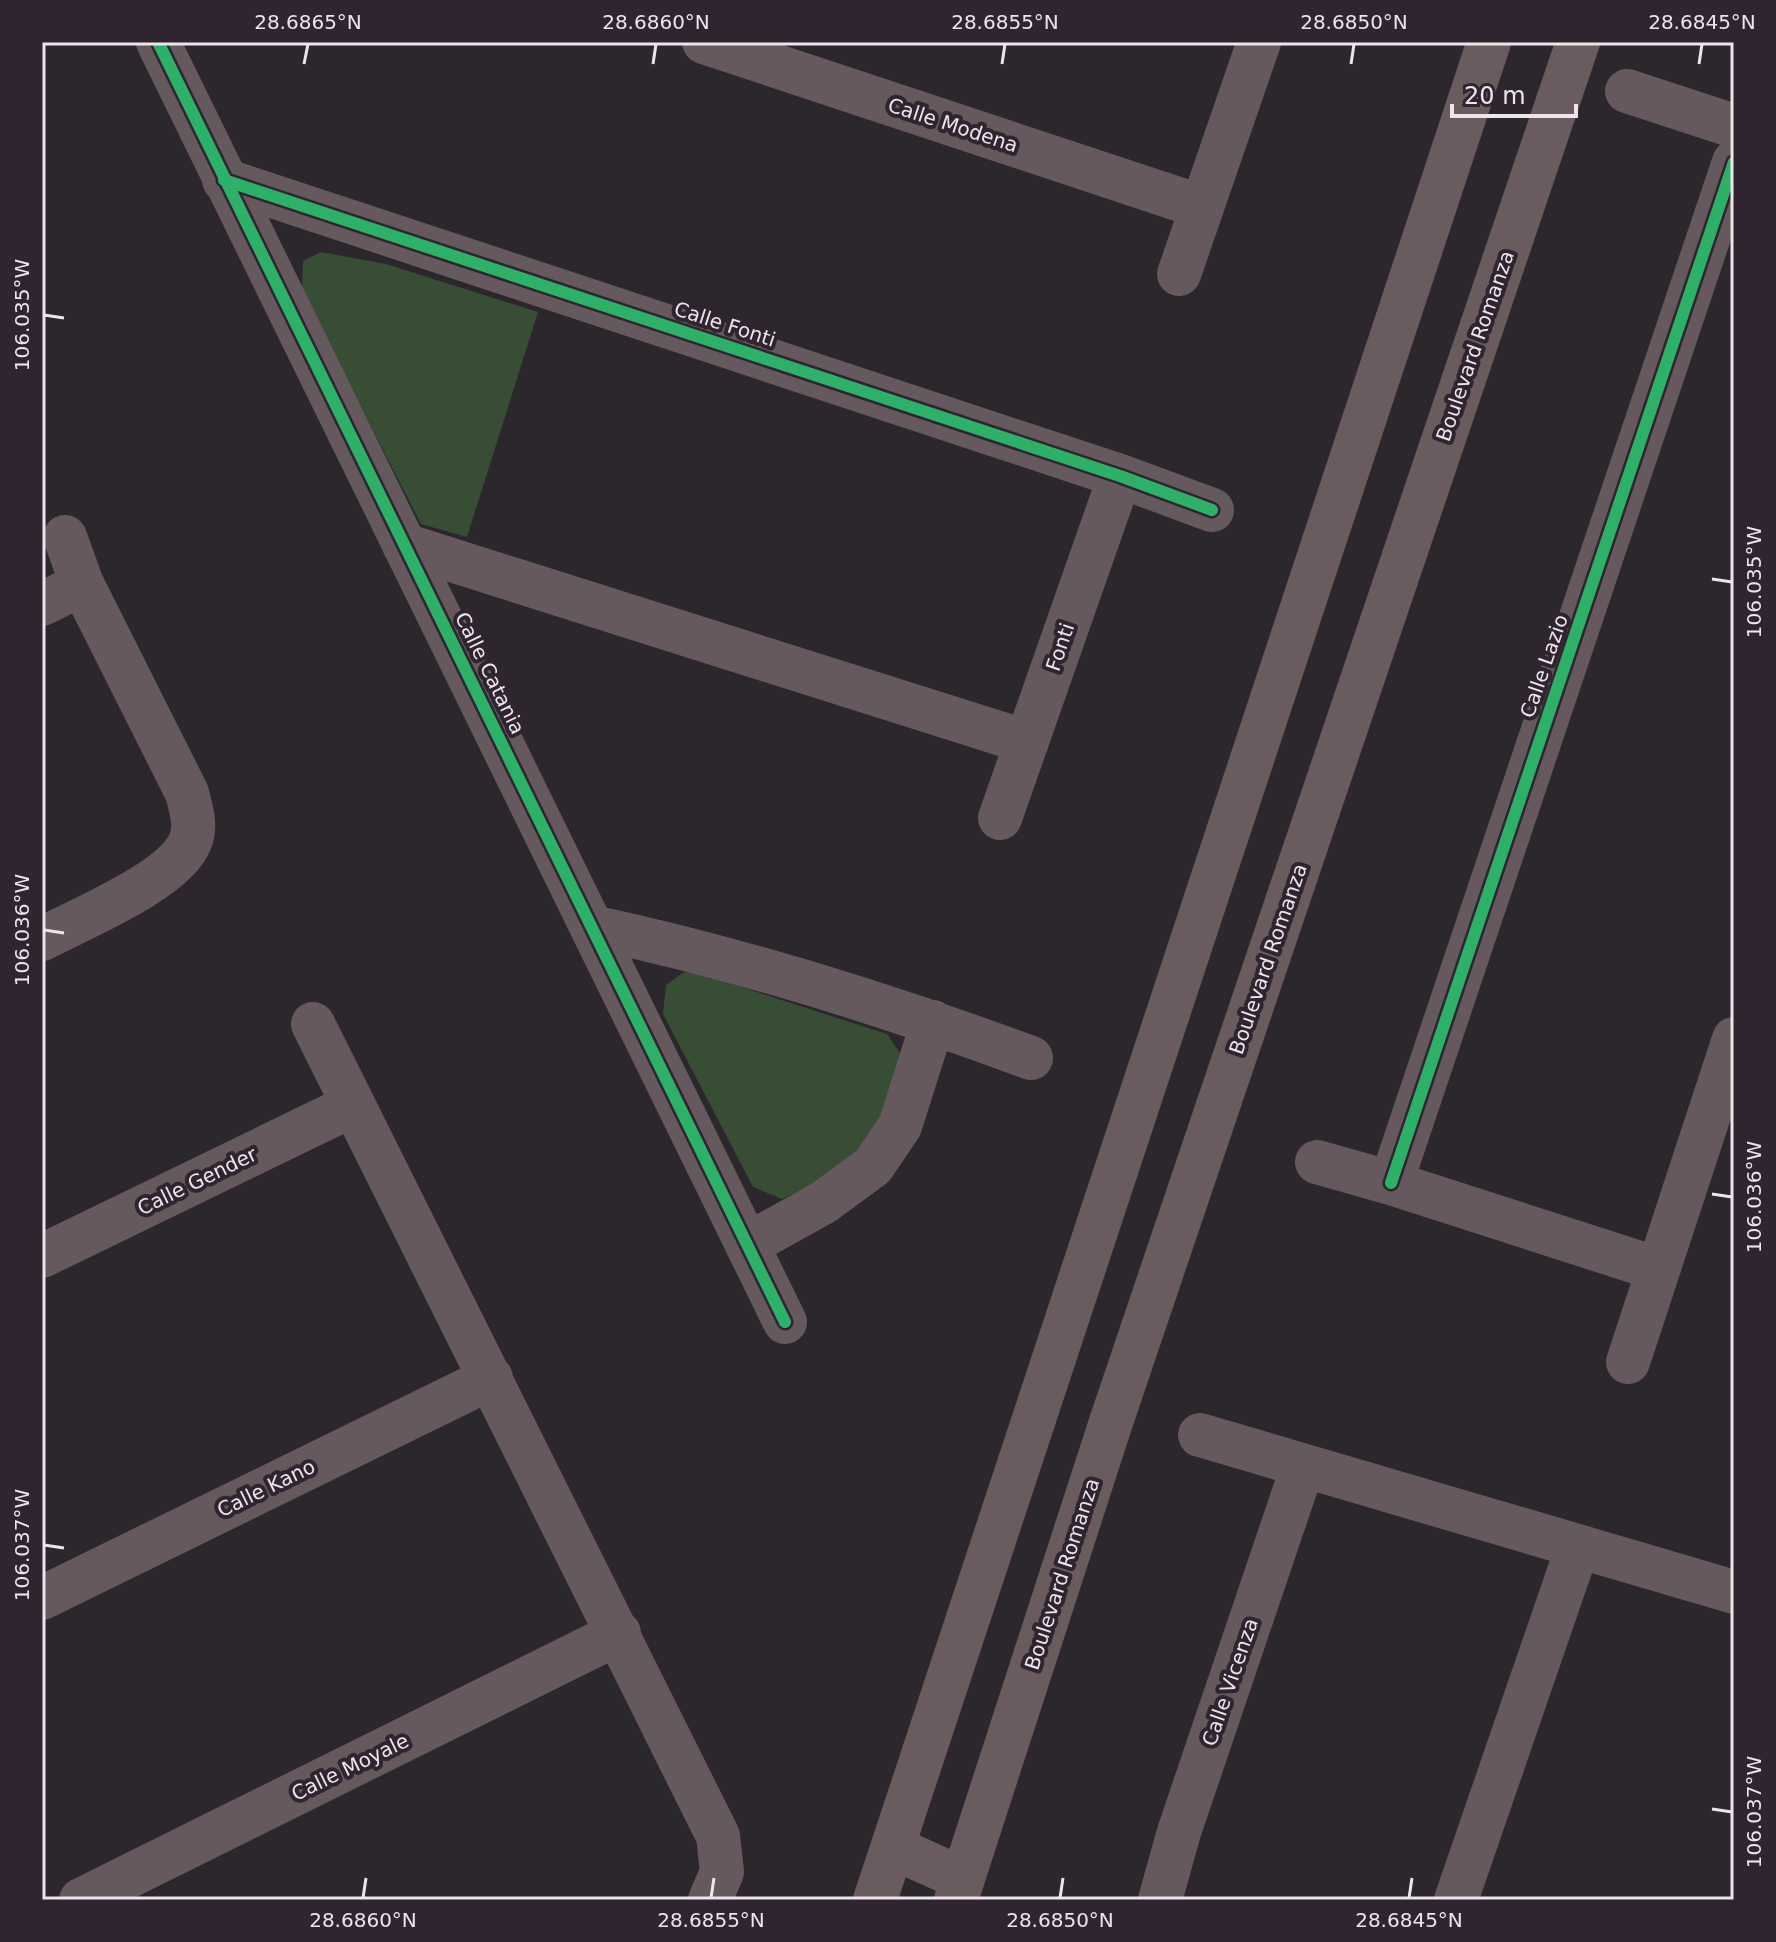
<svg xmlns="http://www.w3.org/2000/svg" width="1776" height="1942" font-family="'DejaVu Sans',sans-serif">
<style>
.green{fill:#374e34}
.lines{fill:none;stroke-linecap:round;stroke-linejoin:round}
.minor{stroke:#66595d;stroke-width:44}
.secondary{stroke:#6a5b5e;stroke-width:44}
.cycleway-casing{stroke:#2f242f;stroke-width:17}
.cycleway{stroke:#2db169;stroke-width:12}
.ticks{fill:none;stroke:#ece5ec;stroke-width:3}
.labels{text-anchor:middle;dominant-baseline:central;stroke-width:8;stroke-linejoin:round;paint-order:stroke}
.street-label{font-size:20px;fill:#ece5ec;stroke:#2f242f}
.neatline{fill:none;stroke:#ece5ec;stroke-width:3}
.ticks-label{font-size:20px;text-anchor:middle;fill:#ece5ec}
</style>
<rect width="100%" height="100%" fill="#2c272c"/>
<!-- green -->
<path class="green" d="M321,252l65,12 152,48 -71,225 -46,-13 -119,-233 1,-30z
M684,972l17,2 186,60 17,25 -31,97 -91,43 -29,-12 -90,-173 3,-29z"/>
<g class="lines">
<!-- minor -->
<path class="minor" d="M158,42l627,1280
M704,42l498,165
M1627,91l107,35
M224,180l896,296 92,34
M1179,274l80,-232
M404,545l623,197
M42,604l40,-20
M1000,818l120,-342
M592,927c150,32 296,78 439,131
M42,939c38,-20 132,-58 148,-97 7,-16 1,-33 -3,-49l-105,-209 -17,-47
M313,1024l405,812 4,36 -12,28
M1317,1162l74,21 267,86
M1391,1183l343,-1021
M747,1245l77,-43 49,-36 27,-40 33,-104
M42,1256l311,-151
M1628,1362l106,-323
M1200,1435l534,157
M42,1598l449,-220
M81,1900l538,-267
M1160,1900l19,-68 124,-366
M1456,1900l122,-354"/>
<!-- secondary -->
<path class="secondary" d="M894,1848l69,31
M875,1900l614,-1858
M956,1900l155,-478 467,-1380"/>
<defs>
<path id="cycleway" d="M158,42l627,1280
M224,180l896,296 92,34
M1391,1183l343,-1021"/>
</defs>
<!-- cycleway casing -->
<use href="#cycleway" class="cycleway-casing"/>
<!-- cycleway -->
<use href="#cycleway" class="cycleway"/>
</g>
<!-- ticks -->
<path class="ticks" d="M304,64l4,-20M653,64l3,-20M1002,64l3,-20M1351,64l3,-20M1699,64l3,-20M44,315l20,3M1712,579l20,3M44,930l20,3M1712,1194l20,3M44,1545l20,3M1712,1809l20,3M363,1898l3,-20M711,1898l3,-20M1060,1898l3,-20M1409,1898l3,-20"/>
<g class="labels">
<!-- street labels -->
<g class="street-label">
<text transform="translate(953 125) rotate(18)">Calle Modena</text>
<text transform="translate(725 324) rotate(18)">Calle Fonti</text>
<text transform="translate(1475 346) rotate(-71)">Boulevard Romanza</text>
<text transform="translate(1060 647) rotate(-71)">Fonti</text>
<text transform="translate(1544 666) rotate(-71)">Calle Lazio</text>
<text transform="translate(490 673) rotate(64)">Calle Catania</text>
<text transform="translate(1268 959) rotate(-71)">Boulevard Romanza</text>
<text transform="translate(197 1181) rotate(-26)">Calle Gender</text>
<text transform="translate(266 1488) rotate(-26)">Calle Kano</text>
<text transform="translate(1062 1574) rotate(-72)">Boulevard Romanza</text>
<text transform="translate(1230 1682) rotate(-71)">Calle Vicenza</text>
<text transform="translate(350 1767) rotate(-26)">Calle Moyale</text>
</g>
</g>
<!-- border -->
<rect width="1776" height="1942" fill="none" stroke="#2f242f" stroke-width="88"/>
<!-- scale -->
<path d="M1452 104v12h124v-12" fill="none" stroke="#ece5ec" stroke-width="4"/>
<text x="1464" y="104" font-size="24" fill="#ece5ec" stroke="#2f242f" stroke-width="6" paint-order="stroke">20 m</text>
<rect x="44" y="44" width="1688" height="1854" class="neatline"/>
<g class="ticks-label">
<text x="308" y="29">28.6865°N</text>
<text x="656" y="29">28.6860°N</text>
<text x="1005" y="29">28.6855°N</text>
<text x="1354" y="29">28.6850°N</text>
<text x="1702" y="29">28.6845°N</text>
<text transform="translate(22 315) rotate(-90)" y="7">106.035°W</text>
<text transform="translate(1754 582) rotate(-90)" y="7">106.035°W</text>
<text transform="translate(22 930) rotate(-90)" y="7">106.036°W</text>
<text transform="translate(1754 1197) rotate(-90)" y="7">106.036°W</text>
<text transform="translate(22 1545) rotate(-90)" y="7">106.037°W</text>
<text transform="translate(1754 1812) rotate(-90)" y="7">106.037°W</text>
<text x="363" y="1927">28.6860°N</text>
<text x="711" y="1927">28.6855°N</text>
<text x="1060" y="1927">28.6850°N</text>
<text x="1409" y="1927">28.6845°N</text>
</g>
</svg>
